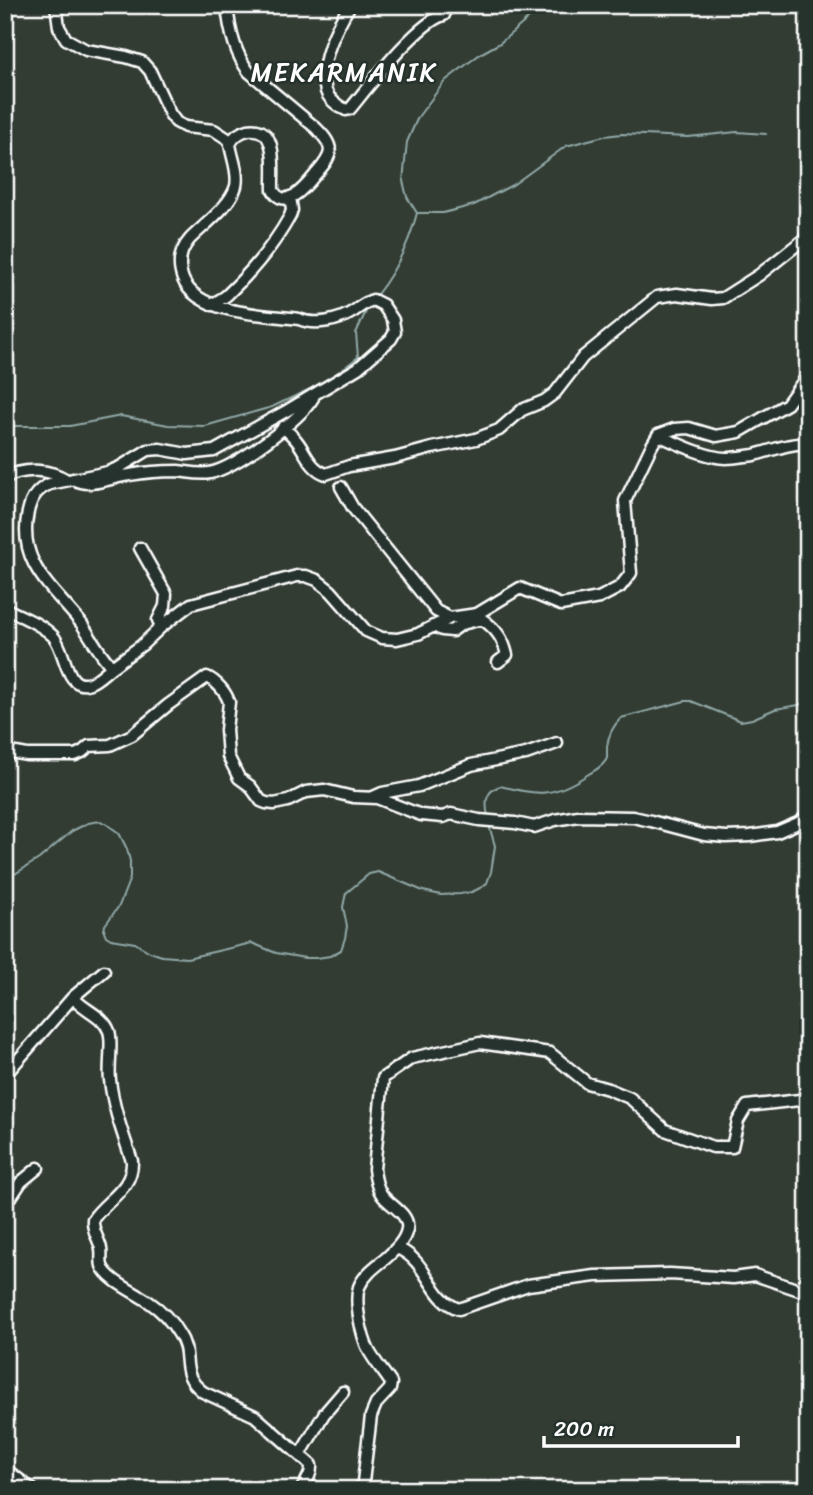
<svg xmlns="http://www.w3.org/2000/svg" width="813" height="1495" font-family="Sriracha,sans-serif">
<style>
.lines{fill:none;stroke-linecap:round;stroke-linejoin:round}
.stream{stroke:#92a9a8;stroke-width:2}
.minor-casing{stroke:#fff;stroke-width:15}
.minor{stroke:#26332d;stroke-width:10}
.labels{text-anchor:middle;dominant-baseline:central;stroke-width:5;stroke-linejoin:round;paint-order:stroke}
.quarter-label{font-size:26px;letter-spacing:2px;fill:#fff;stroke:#26332d}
</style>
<rect width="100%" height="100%" fill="#323c33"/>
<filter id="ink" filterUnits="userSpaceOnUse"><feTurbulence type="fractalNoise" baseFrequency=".0143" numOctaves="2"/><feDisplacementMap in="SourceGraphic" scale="14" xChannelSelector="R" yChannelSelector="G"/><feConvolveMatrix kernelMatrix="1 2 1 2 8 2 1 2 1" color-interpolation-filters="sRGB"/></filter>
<g filter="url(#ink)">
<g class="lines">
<!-- stream -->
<path class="stream" d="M417,213h26l31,-8 40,-21 52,-38 38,-10 18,-2 66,3 49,-5 29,2
M375,297c20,-25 34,-53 42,-84l-10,-16 -4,-16 4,-39 11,-25 27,-36 35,-27 20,-11 44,-38
M5,426h65l51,-10 47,9 37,1 67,-19 57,-27 29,-23 -2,-24 12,-26
M488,816c-3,-13 -3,-25 12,-30 38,9 52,12 87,-11 7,-4 17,-9 20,-17 0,-4 0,-8 0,-11 1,-12 6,-21 14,-29l64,-17h6l50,20 11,-2 23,-10 24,-4 9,-6
M5,880l34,-21 33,-28 16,-8 12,-2 5,2 14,10 8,16 3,12v17l-11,28 -14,19 -1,6 2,5 5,3 24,4 15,9 12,4 25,2 65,-15 24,10 29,5h12l13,-2 11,-6 4,-12 2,-12 -4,-19 3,-14 23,-19 9,-2 45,19 18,4 19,-1 12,-2 10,-5 5,-4 4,-11 4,-26 -6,-21"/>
<defs>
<path id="minor" d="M56,5l3,22 7,12 20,11 40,7 16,5 8,9 20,43 6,8 9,5 29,3 17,11
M350,5c-13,21 -33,60 -24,86 3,9 12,15 20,19l4,-1c19,-23 68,-87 94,-94
M212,305c5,-5 12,-6 17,-12 24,-23 45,-48 61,-77l2,-6 -2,-13
M283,427c4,4 9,8 13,13 10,12 14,29 30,34l23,-8 46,-8 37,-10 44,-9 23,-9 23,-20 22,-9 11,-8 28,-36 74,-60 20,-3 35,5 11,-1 36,-23 49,-39
M658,435c18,8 49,23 68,23 9,0 19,-2 28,-3 17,-4 36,-13 54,-11
M5,478c19,-11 45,-9 62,2
M73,479c19,10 37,-2 57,-4 16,-3 32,-4 48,-4 11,1 21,4 32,2 25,-5 90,-53 103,-75
M341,487l12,21 83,103 14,7
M140,548l26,46 -1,12 -7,14 3,7
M5,608c16,9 35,15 48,28 13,13 12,56 37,47 8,-3 15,-11 22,-16 -12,-12 -21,-30 -31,-44 -29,-36 -64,-60 -53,-111 3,-14 9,-23 22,-28l58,-12 12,-5 28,-17 12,-1 27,5 27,-3 74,-41 70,-42 33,-29 4,-7 -2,-12 -10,-15 -10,-5c-7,2 -13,7 -19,11 -15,10 -39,15 -55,8 -35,-5 -109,-4 -118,-46 -3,-13 0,-24 9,-34 14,-14 41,-34 46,-53 3,-14 -4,-28 -6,-42 4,-8 9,-12 18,-14 32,-5 24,41 25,60 12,22 33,-4 42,-15 6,-7 14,-15 15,-24 0,-9 -8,-17 -14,-23l-67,-56c-14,-18 -20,-44 -22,-67
M433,626l9,4 10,1 10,-7 20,-5c14,10 21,19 25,36l-9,7
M112,667l30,-22 19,-18 30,-23 106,-28h9l11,4 14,11 35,40 16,7 15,1 21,-5 32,-16 27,-4 43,-26 41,17 38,-7 21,-11 11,-14 -6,-72 26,-54 7,-12 16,-6 15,-1 27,8 23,-4 48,-28 21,-29
M5,751l22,4h48l7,-3 7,-6 21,-1 22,-10 36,-30 39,-28c9,4 19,15 22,25l-3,28 2,26 11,22 11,8 11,15 5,2 8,1 14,-3 18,-9 18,-2 29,7 24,1 44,17 22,2 8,-3 28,6 36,3 19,4 21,-7 23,-4 55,1 18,4 53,14 22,2 24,-1 27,-4 21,-9 10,-7
M373,797l9,-4 37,-7 52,-21 55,-11 31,-11
M73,997l31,-26
M5,1075l68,-78c10,13 30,18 36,34 4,10 -1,36 1,49 3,28 13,54 22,81 1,28 -25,38 -39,58 -1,10 4,17 7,26 3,7 0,14 2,21 6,15 35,27 47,36 12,8 23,20 30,32 15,22 -2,38 24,58l52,24 56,49c1,9 -5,17 -10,25
M5,1201l8,-7 8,-12 17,-14
M397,1248c32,13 32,51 62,61l69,-24 67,-9 75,-2 63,4 22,-3 53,18
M300,1455l24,-41 19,-22
M5,1469l28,21
M362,1490l9,-74 5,-12 14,-15 1,-6c-7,-11 -16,-21 -22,-32 -7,-14 -15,-48 -10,-64 5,-12 16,-20 26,-28 9,-8 20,-18 22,-30 3,-15 -17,-23 -25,-34 -5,-7 -7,-16 -8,-26l9,-91 29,-20 68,-15 70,10 37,30 21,6 22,9 35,32 48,17h19l6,-26 9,-15 61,-7"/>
</defs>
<!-- minor casing -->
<use href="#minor" class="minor-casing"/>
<!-- minor -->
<use href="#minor" class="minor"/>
</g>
</g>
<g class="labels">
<!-- quarter labels -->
<g class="quarter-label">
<text x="344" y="72">MEKARMANIK</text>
</g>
</g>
<!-- margin -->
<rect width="813" height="1495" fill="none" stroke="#26332d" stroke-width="28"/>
<rect x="14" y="14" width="785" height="1467" fill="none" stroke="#fff" stroke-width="2.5" filter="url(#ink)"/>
<!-- scale -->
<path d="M544 1436v10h194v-10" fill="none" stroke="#ffffff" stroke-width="3.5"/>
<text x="554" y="1436" font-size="21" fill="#ffffff" stroke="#26332d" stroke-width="5" paint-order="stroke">200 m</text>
</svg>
